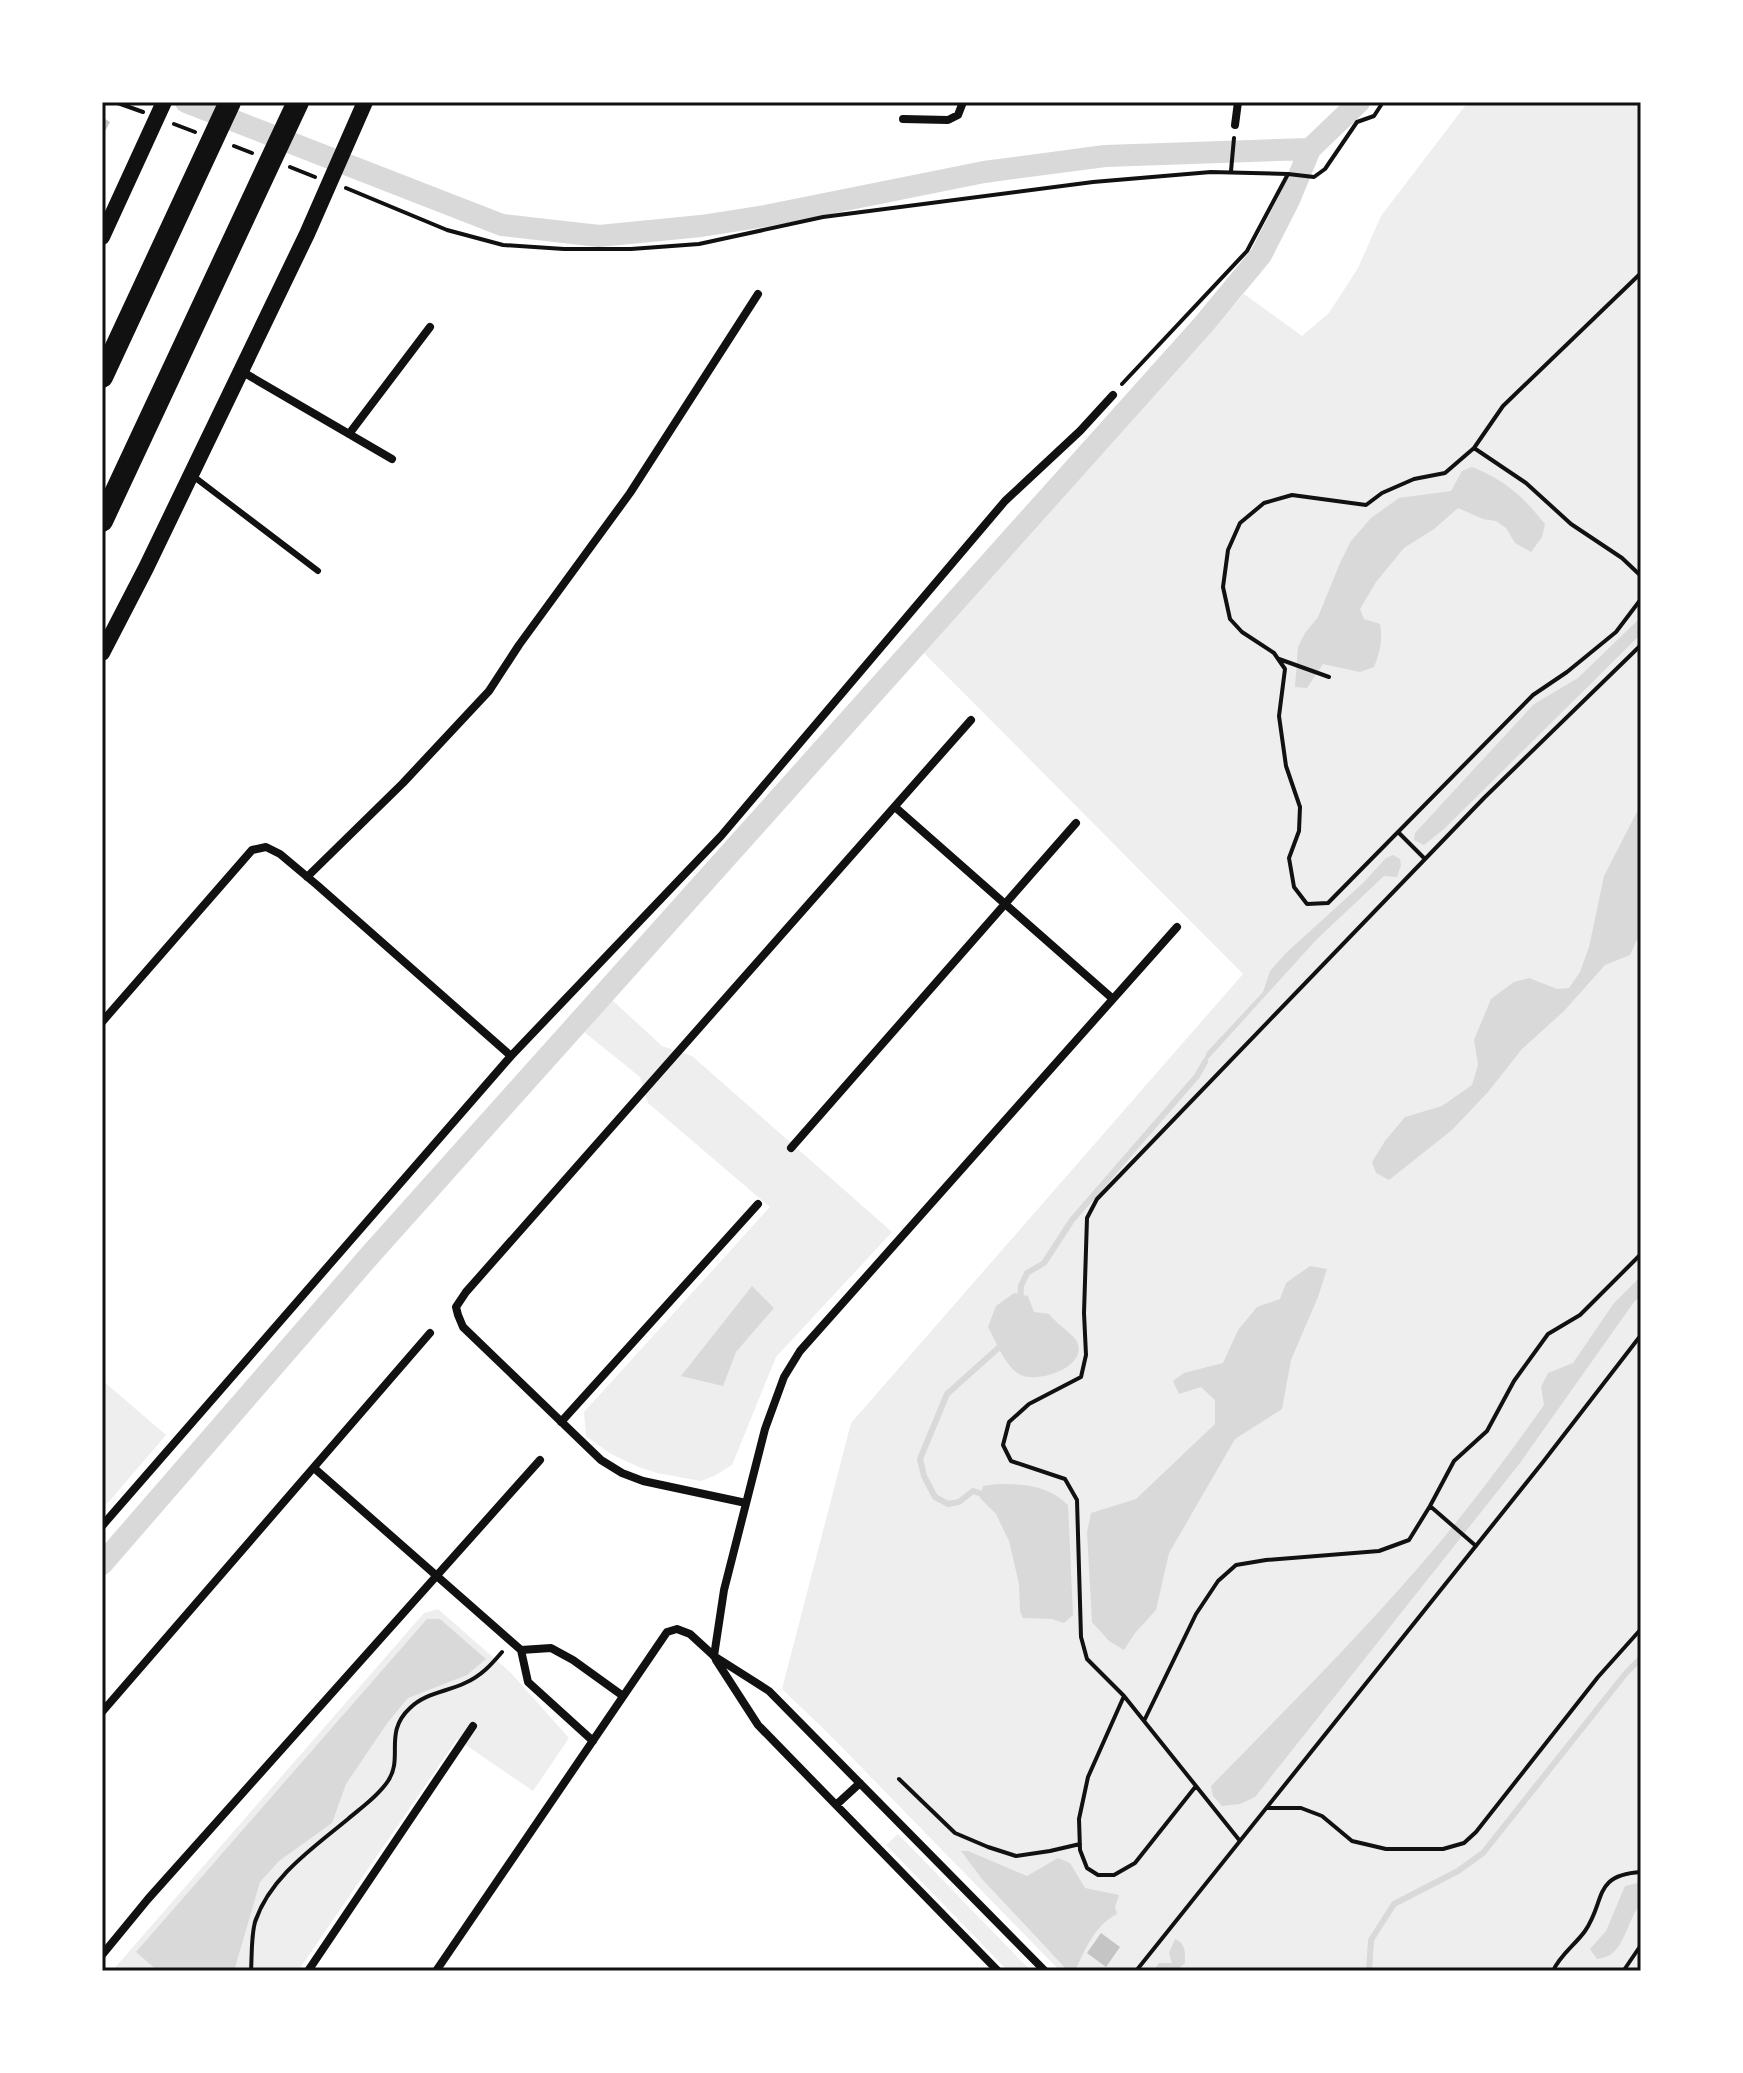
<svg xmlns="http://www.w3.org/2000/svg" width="1743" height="2073" font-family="'Roboto Condensed',sans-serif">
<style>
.green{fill:#eee}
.water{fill:#d9d9d9}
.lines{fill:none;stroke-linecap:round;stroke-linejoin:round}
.stream{stroke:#d9d9d9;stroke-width:6}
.canal{stroke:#d9d9d9;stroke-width:22}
.building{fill:#c4c4c4}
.path{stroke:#111;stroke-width:4}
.service{stroke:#111;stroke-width:6}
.minor{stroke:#111;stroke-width:8}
.secondary{stroke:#111;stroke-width:16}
.motorway{stroke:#111;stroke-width:22}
.neatline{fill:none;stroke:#111;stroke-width:3}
</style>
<rect width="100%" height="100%" fill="#fff"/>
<!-- green -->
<path class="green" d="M1468,102h173v1869h-581l-231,-237 -47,-45 69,-266 392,-449 -320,-322 321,-358 58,42 27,-23 29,-45 23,-52z
M612,1000l50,46 30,10 200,176 -116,125 -44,108 -18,11 -13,5 -44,-8 -18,-6 -28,-13 -25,-18 -2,-24 186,-205 -122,-104 -8,-26 -56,-45z
M102,1380l64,55 -59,69 -5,-4z
M438,1609l72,63 59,66 -36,53 -76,-52 -159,232h-186l312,-358z
M898,1834l133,137h-23l-122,-126z"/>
<!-- water -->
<path class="water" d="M1472,467c34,13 51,30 73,57l-3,13 -11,15 -16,-9 -9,-15 -10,-7 -13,-2 -25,-11 -24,21 -30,19 -28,34 -16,27 4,10 16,5c3,15 0,28 -6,43l-14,5 -37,-8 -16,24 -12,-1 3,-40 7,-14 13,-16 22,-54 11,-22 20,-23 28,-20 52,-7 11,-20z
M1641,617v17l-197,195 -20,16 -10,-5 1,-7 119,-129 44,-26z
M1641,804v127l-11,24 -25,10 -41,46 -42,38 -34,43 -36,38 -63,50 -13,-7 -4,-11 13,-21 20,-24 37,-11 30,-21 6,-20 -4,-25 17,-41 23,-17 15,-4 28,11 12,-1 11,-16 9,-25 15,-71z
M1393,855l7,4 1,6 -4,12 -13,-1 -67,63 -117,129 7,-16 56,-60 7,-21 16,-18 77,-70 23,-25z
M1310,1266l17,3 -9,28 -27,63 -9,49 -47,30 -66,114 -13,57 -21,23 -11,17 -15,-9 -17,-19 -5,-90 4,-19 45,-14 79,-75v-24l-14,-13 -22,7 -6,-13 11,-8 39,-10 15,-33 19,-23 23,-8 6,-16z
M1641,1276v19l-7,7 -114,161 -265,334 -15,7 -18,2 -9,-10 -2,-10c78,-80 158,-159 230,-245 36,-44 70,-89 103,-136l-3,-18 7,-14 25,-10 41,-60z
M752,1286l22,22 -38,44 -13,34 -42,-10z
M1014,1293l14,3 6,16 15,2c5,7 24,21 27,26 15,26 -38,45 -57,34 -13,-7 -24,-34 -31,-47l8,-21z
M997,1484c27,0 51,1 71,21l5,110 -9,8 -12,-4 -29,-1 -3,-7 -1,-27 -10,-43 -13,-27 -16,-16 3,-12z
M427,1619h13l46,40 -19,16 -59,23 -20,24 -42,62 -14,39 -53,38 -19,21 -26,89h-76l-22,-19z
M961,1851h7l59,25 31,-18 12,5 15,25 34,7 -4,12 2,7c-23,12 -31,34 -42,57h-7l-86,-92z
M1638,1883l3,1v19c-12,14 -16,43 -31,52 -4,2 -8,3 -13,4l-7,-10 16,-18 19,-45z
M1175,1939c11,5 10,13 10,24l-9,8h-23l6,-8h13l-3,-10z"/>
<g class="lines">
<!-- stream -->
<path class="stream" d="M1020,1302l1,-16 6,-13 17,-10 28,-43 125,-144 8,-14
M988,1496l-15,-5 -14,11 -11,2 -13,-7 -11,-21 -4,-17 27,-65 58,-52
M1369,1971l2,-31 23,-36 64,-33 25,-18 143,-180 15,-15"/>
<!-- canal -->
<path class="canal" d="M186,102l316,123 97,11 102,-10 64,-10 219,-44 121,-16 205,-7 49,-47
M102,1564l269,-310 832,-929 58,-70 28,-55 21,-51"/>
</g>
<!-- building -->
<path class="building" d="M102,117l8,5 -8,15z
M1101,1933l19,14 -14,20 -19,-14z"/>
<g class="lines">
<!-- path -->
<path class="path" d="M115,102l28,10
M174,124l21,8
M234,146l18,7
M290,167l25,10
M1231,171l3,-33
M346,188l101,42 56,15 61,4h67l68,-5 124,-27 270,-35 118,-10 77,2 26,3 11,-8 32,-47 17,-6 9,-14
M1641,273l-138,133 -29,42 -29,25 -31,6 -32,14 -16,12 -74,-10 -28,8 -24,20 -12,27 -5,37 7,32 12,13 32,21 11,16 -6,47 7,50 14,41 -1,24 -10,27 5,29 13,17 21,-1 205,-208 34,-23 49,-40 25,-33
M1122,384l125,-133 41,-77
M1474,448l52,35 45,41 51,34 19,18
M1279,659l50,18
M1398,832l27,27
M1430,1506l46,40
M1124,1696l-36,81 -9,42 1,31 7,18 11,7h16l21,-12 61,-77
M1144,1721l52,-107 22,-33 18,-16 30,-5 113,-9 30,-11 21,-34 24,-45 33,-30 27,-50 34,-47 32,-19 61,-61
M899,1779l56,54 33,14 28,9 34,-5 30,-7
M1268,1808h33l21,8 30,25 34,8h57l21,-6 12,-11 122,-155 43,-48
M1240,1841l-116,-145 -37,-37 -6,-22 -4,-137 -12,-21 -54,-18 -8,-16 6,-23 20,-18 52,-27 5,-22 -2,-42 3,-95 10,-19 387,-401 157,-153
M1624,1970l17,-25
M251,1971c1,-15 0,-34 4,-49 15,-45 58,-74 93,-103 14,-12 30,-23 40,-38 16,-24 -5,-48 22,-73 15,-15 36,-16 55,-25 16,-7 26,-18 37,-31
M1136,1971l407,-509 98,-127
M1553,1971c7,-16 22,-26 32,-40 21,-30 7,-56 56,-59
M1621,1971l20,-1"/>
<!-- service -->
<path class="service" d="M193,476l125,95"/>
<!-- minor -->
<path class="minor" d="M903,119l45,1 10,-5 5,-13
M1235,125l3,-23
M241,371l151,88
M349,434l81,-107
M895,807l218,192
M307,877l96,-94 86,-92 30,-46 111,-152 128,-199
M102,1022l150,-172 14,-3 14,7 37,31 194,171
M791,1148l285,-325
M561,1422l197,-218
M314,1468l207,182 7,32 65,59
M746,1503l-103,-22 -21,-8 -21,-13 -138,-133 -5,-12 -2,-8 10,-15 505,-572
M102,1526l409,-470 210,-220 284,-335 75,-70 33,-36
M521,1650l30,-2 22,12 50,36
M714,1656l10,-66 41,-161 19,-52 16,-26 377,-424
M716,1660l42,65 240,246
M102,1712l328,-379
M836,1805l24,-22
M102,1955l46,-56 392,-439
M308,1971l165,-245
M436,1971l231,-339 10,-3 13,5 24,22 55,35 276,280"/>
<!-- secondary -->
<path class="secondary" d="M102,237l62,-135
M102,653l44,-85 161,-334 58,-132"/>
<!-- motorway -->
<path class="motorway" d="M102,377l128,-275
M102,521l196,-419"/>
</g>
<!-- border -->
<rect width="1743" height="2073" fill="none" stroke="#ffffff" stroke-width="208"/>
<rect x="104" y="104" width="1535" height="1865" class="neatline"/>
</svg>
